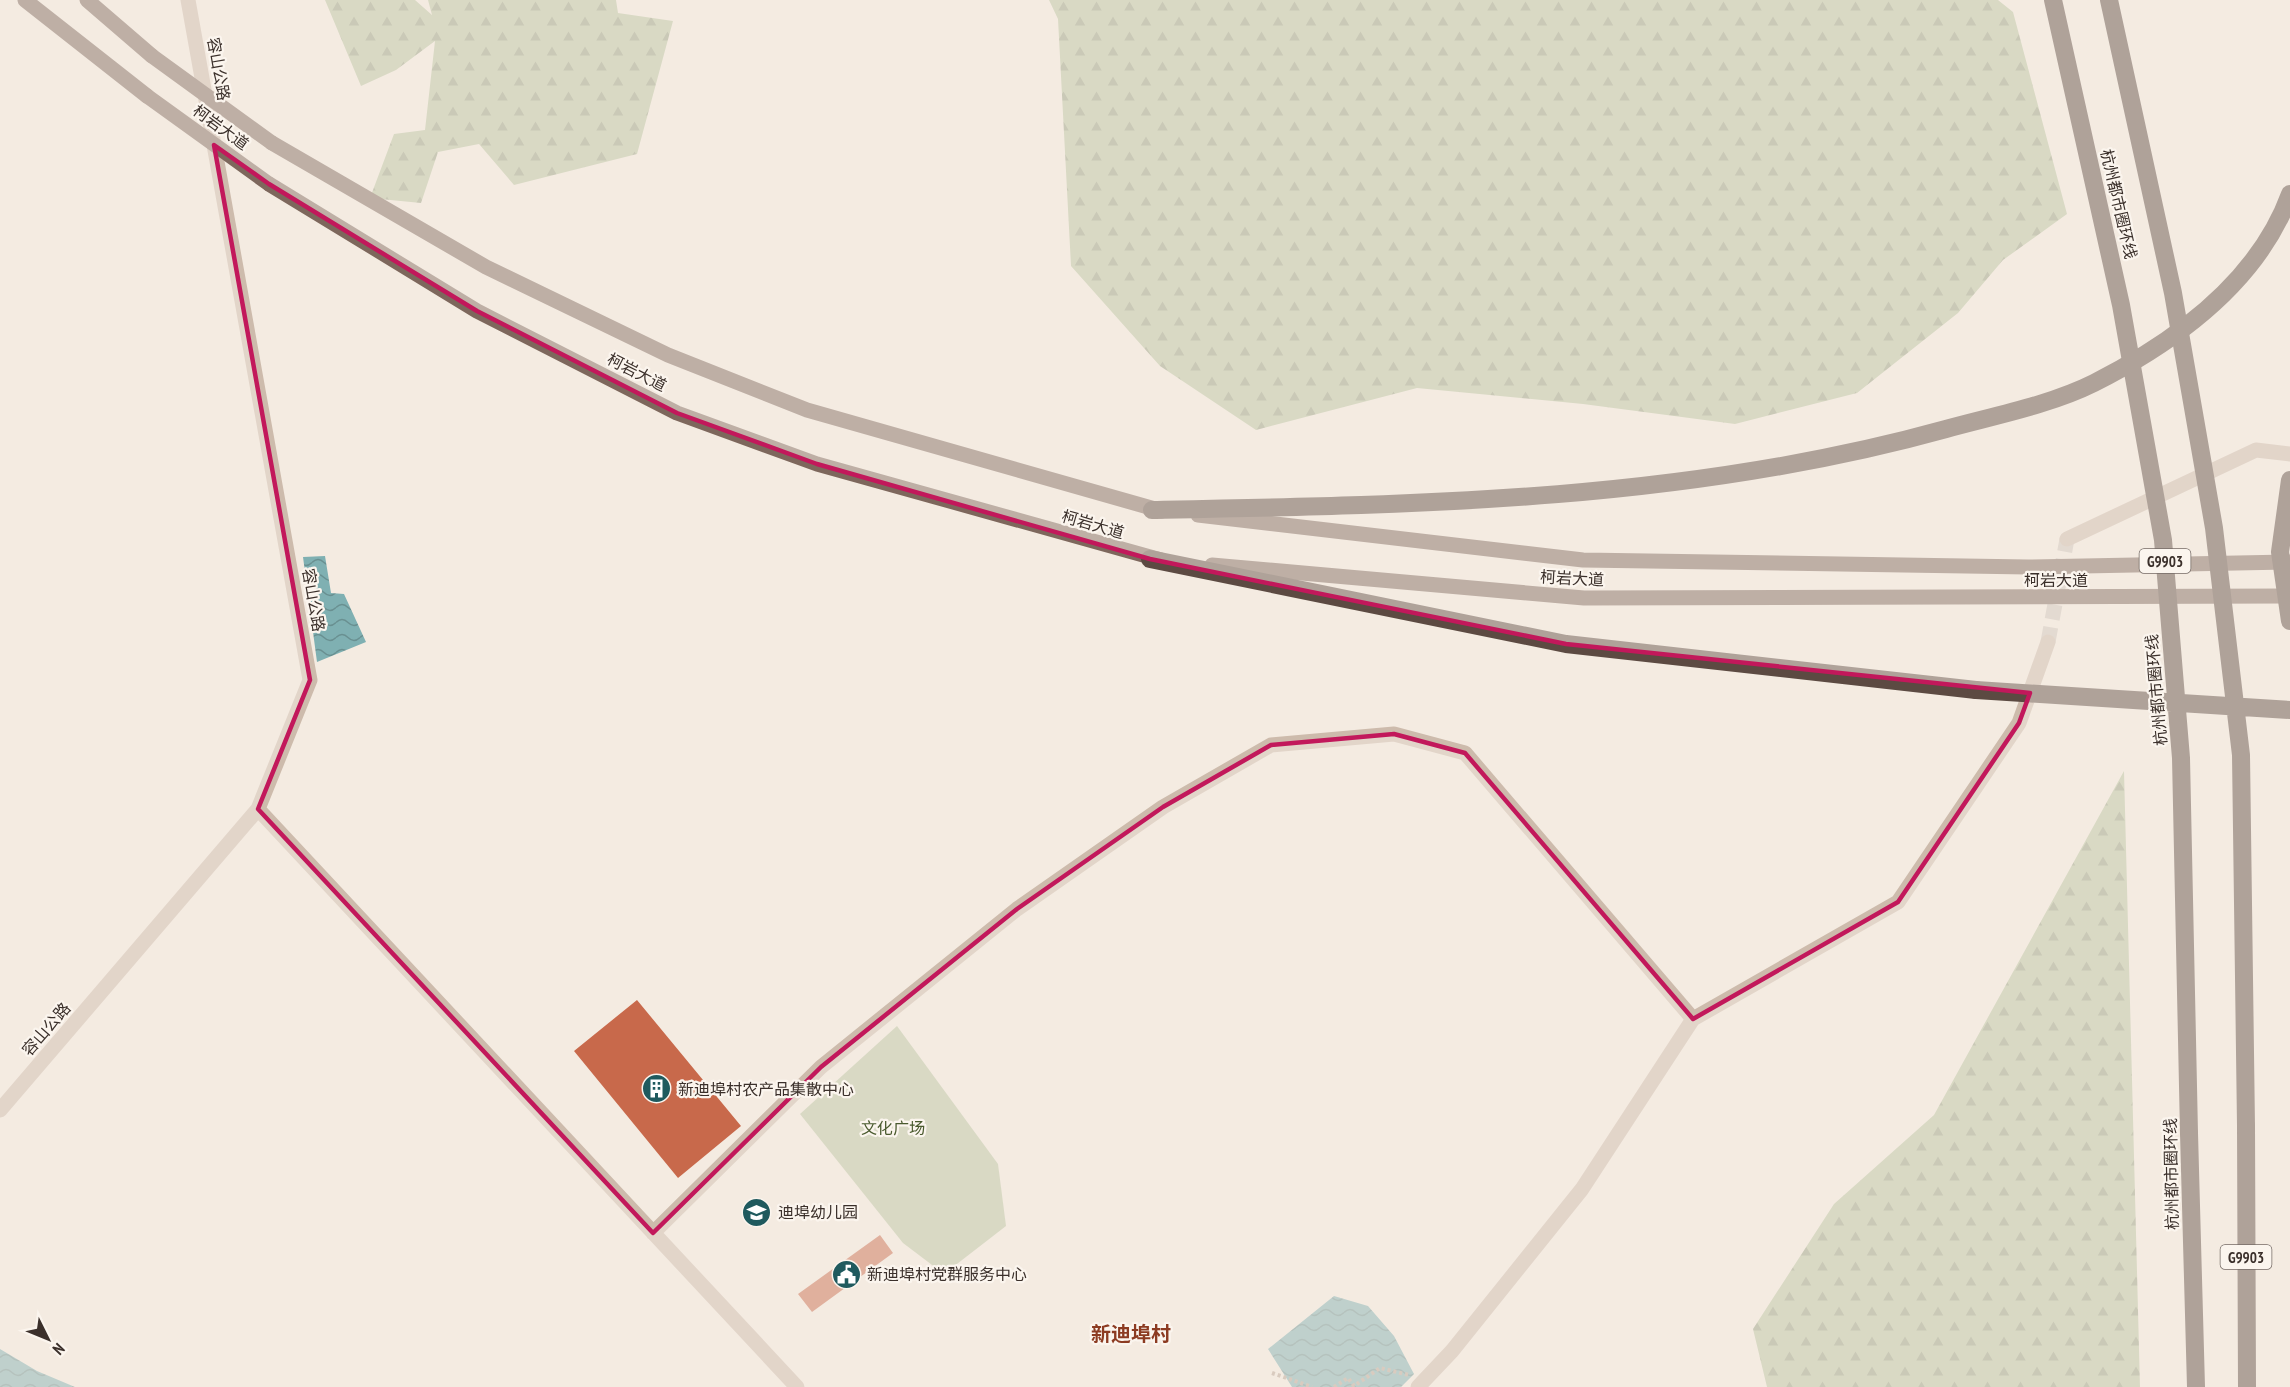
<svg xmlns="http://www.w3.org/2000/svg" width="2290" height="1387" font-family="'PT Sans Narrow','Noto Sans SC',sans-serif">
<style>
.green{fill:#b8c4a0}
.forest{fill:url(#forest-firs)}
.water{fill:url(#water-waves)}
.building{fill:#c8694b}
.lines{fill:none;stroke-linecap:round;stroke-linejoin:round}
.minor-tunnel{stroke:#cfc6bd;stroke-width:15;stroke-dasharray:15 8;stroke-linecap:butt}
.path{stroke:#b9a596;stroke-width:4;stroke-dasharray:3 3;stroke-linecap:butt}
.minor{stroke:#cdbbac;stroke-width:15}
.primary{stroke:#7d675c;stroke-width:15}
.motorway{stroke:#5c4a42;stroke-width:18}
.primary-bridge{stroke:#7d675c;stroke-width:15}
.motorway-bridge{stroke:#5c4a42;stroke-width:18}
.marked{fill:none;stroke:#c2185b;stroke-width:4.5;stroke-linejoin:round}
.labels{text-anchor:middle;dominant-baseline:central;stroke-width:4.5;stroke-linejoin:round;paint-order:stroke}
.shield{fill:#fbf5ee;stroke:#756b66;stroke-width:1.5}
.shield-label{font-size:15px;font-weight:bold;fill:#3b302b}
.street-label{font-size:16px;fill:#3b302b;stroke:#fbf5ee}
.poi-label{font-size:16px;fill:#3b302b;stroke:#fbf5ee;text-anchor:start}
.park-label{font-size:16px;fill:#4a5a2e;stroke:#fbf5ee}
.quarter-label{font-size:20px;font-weight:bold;fill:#8c3b22;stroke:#fbf5ee}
</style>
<defs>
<pattern id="forest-firs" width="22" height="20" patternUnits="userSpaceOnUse" patternTransform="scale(1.5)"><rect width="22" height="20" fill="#b8c4a0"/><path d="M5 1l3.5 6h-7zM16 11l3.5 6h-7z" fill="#97a083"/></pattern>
<pattern id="water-waves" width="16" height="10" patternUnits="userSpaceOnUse" patternTransform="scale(1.5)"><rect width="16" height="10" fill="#7fb0b2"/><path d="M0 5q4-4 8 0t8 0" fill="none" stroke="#699091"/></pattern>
</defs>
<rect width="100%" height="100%" fill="#f4ebe1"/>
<!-- green -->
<path class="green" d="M897,1026l101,138 8,62 -62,48 -41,-31 -103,-129z"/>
<!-- forest -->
<path class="forest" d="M325,0h90l17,15 -4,-15h188l2,13 55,8 -36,133 -123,31 -35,-41 -41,8 -17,51 -51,-5 24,-64 31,-4 10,-89 -39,29 -35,16z
M1049,0h949l15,12 54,202 -64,46 -45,53 -101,80 -122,31 -152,-20 -166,-16 -161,42 -96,-64 -89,-100 -13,-247z
M2124,771l16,616h-373l-14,-58 81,-125 100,-89z"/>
<!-- water -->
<path class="water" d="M325,556l6,37 13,1 22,48 -49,20 -14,-105z
M1334,1296l34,10 26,30 20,38 -13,13h-109l-24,-38z
M0,1349l37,22 38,16h-75z"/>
<!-- building -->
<path class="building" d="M637,1000l104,126 -63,52 -104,-127z
M880,1235l13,18 -81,59 -14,-18z"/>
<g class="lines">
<!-- minor-tunnel -->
<path class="minor-tunnel" d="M2048,642l19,-103"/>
<!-- path -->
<path class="path" d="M1272,1373l40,14
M1334,1387l14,-9 6,8 26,-18 29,7"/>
<!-- minor -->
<path class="minor" d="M2067,539l189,-89 34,4
M258,809l539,578
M1693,1019l205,-117 121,-179 29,-81
M0,1110l258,-301 52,-129 -122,-680
M653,1233l168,-166 196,-158 146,-102 108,-62 123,-11 71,19 228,266 -111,170 -130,162 -34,36"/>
<!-- primary -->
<path class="primary" d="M25,0l122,96
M87,0l65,56
M272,143l214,124 182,88 139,55 355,101
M269,184l208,127 200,102 140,51 344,96
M1198,515l385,45 445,7 262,-5
M1212,565l372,33 706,-2"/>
<!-- motorway -->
<path class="motorway" d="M1152,510c267,-5 535,-9 794,-81 47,-13 104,-24 148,-46 81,-41 164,-101 196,-189
M1150,559l416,85 410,46
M2246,1126l1,261
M2189,1133l7,254"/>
<!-- primary-bridge -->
<path class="primary-bridge" d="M152,56l120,87
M147,96l122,88"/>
<!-- motorway-bridge -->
<path class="motorway-bridge" d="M2053,0l68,305 42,235 18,218 8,375
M2109,0l64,293 41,235 27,227 5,371
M2290,480l-10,72 10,69
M1976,690l314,20"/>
</g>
<!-- marked area -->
<path d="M0 0H2290V1387H0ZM214,145l55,39 208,127 200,102 140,51 333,95 416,85 464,49 -11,30 -121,179 -205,117 -228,-266 -71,-19 -123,11 -108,62 -146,102 -196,158 -168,166 -395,-424 52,-129z" fill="#f4ebe1" fill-opacity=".55" fill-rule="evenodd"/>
<path class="marked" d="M214,145l55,39 208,127 200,102 140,51 333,95 416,85 464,49 -11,30 -121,179 -205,117 -228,-266 -71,-19 -123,11 -108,62 -146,102 -196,158 -168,166 -395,-424 52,-129z"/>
<!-- icons -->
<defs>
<symbol id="building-disc" viewBox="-11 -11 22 22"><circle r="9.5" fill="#1f5a5e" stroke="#fbf5ee"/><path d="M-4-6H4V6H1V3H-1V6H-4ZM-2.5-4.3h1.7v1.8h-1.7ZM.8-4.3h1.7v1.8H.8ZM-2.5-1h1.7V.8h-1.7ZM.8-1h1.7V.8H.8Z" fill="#fff"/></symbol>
<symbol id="school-disc" viewBox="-11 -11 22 22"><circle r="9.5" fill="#1f5a5e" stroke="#fbf5ee"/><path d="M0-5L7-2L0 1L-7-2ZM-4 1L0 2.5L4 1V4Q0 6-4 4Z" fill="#fff"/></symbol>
<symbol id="civic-disc" viewBox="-11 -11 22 22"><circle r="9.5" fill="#1f5a5e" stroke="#fbf5ee"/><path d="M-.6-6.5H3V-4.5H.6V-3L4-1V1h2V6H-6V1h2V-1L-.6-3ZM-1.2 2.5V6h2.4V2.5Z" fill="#fff"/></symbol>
</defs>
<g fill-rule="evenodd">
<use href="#building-disc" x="640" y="1072" width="33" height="33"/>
<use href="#school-disc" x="740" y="1196" width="33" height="33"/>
<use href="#civic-disc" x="830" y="1258" width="33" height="33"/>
</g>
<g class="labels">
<!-- shield labels -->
<g class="shield">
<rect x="2139.5" y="549" width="51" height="24" rx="4.5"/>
<rect x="2220.5" y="1245" width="51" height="24" rx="4.5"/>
</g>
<g class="shield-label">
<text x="2165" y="561">G9903</text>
<text x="2246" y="1257">G9903</text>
</g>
<!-- street labels -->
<g class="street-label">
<text transform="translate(219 69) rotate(80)">容山公路</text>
<text transform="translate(221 127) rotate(36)">柯岩大道</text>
<text transform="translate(2119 204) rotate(77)">杭州都市圈环线</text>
<text transform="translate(637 372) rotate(27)">柯岩大道</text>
<text transform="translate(1093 524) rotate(16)">柯岩大道</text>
<text transform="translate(1572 578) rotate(3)">柯岩大道</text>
<text x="2056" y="580">柯岩大道</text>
<text transform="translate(314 600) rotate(80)">容山公路</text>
<text transform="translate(2156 690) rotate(-95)">杭州都市圈环线</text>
<text transform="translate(46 1029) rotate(-49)">容山公路</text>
<text transform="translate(2171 1174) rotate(-91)">杭州都市圈环线</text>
</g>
<!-- poi labels -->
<g class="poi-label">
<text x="678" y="1089">新迪埠村农产品集散中心</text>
<text x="778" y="1212">迪埠幼儿园</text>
<text x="867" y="1274">新迪埠村党群服务中心</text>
</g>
<!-- park labels -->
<g class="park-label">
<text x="893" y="1128">文化广场</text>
</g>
<!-- quarter labels -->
<g class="quarter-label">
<text x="1131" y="1334">新迪埠村</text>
</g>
</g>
<!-- north arrow -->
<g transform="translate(48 1339) rotate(133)" stroke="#fbf5ee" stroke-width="4.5" paint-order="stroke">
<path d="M0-4.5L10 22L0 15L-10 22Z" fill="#3b302b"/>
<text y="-9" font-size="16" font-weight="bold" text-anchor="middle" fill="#3b302b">N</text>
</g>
</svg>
